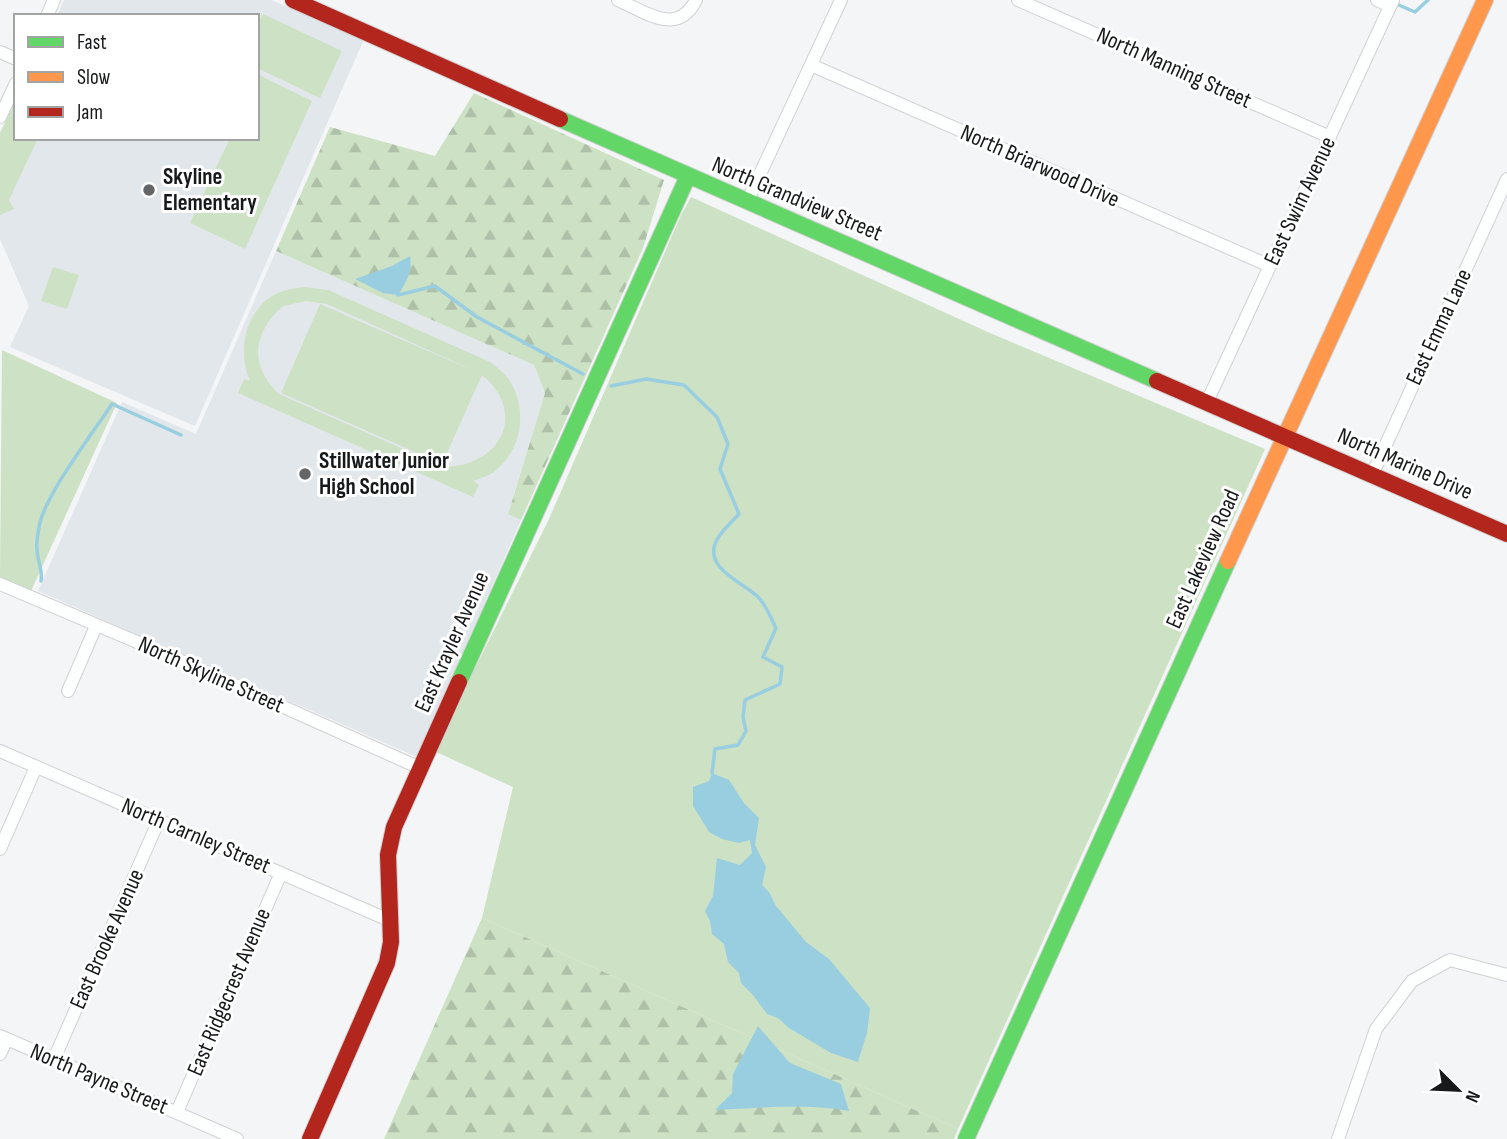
<svg xmlns="http://www.w3.org/2000/svg" width="1507" height="1139" font-family="'Sofia Sans Condensed',sans-serif">
<style>
.built{fill:#e2e7ec}
.green{fill:#cde1c4;fill-rule:evenodd}
.forest{fill:url(#forest-firs)}
.water{fill:#99cee1}
.lines{fill:none;stroke-linecap:round;stroke-linejoin:round}
.stream{stroke:#99cee1;stroke-width:3.5}
.street-casing{stroke:#d0d1d2;stroke-width:14}
.fast-casing{stroke:#d0d1d2;stroke-width:18}
.slow-casing{stroke:#d0d1d2;stroke-width:18}
.jam-casing{stroke:#d0d1d2;stroke-width:18}
.street{stroke:#fdfefe;stroke-width:12}
.fast{stroke:#63d668;stroke-width:16}
.slow{stroke:#ff974d;stroke-width:16}
.jam{stroke:#b3261e;stroke-width:16}
.poi-dot{fill:#646567;stroke:#fff;stroke-width:2.5}
.labels{text-anchor:middle;dominant-baseline:central;stroke-width:6;stroke-linejoin:round;paint-order:stroke}
.street-label{font-size:23px;fill:#171819;stroke:#fff}
.poi-label{font-size:23px;font-weight:bold;fill:#171819;stroke:#fff;text-anchor:start}
</style>
<defs>
<pattern id="forest-firs" width="22" height="20" patternUnits="userSpaceOnUse" patternTransform="scale(1.75)"><rect width="22" height="20" fill="#cde1c4"/><path d="M5 1l3.5 6h-7zM16 11l3.5 6h-7z" fill="#afc0a8"/></pattern>
</defs>
<rect width="100%" height="100%" fill="#f3f5f7"/>
<!-- built -->
<path class="built" d="M64,0h207l93,39 -169,387 -185,-79 19,-41 -29,-67v-97l16,-4h241v-122h-200z
M276,251l258,114 11,28 -37,120 13,7 -104,237 -379,-166 84,-189 74,32z"/>
<!-- green -->
<path class="green" d="M263,14l79,37 -22,47 -63,-30v-42z
M257,74l55,27 -67,148 -55,-26 40,-85h27z
M16,99v39h22l-29,62 5,9 -14,6v-82z
M691,197l299,136 275,116 -307,680 -476,-211 31,-131 -79,-36 115,-232 132,-304z
M53,267l26,8 -12,34 -26,-8z
M305,287l23,3 162,72c6,5 16,12 20,19 18,30 12,69 -16,91 -6,4 -14,6 -21,9l6,4 -6,12 -235,-104 6,-14 6,2c-13,-29 -5,-68 22,-85 10,-6 22,-8 33,-9zM306,301l21,3 154,70 -161,-70 -39,89 161,71 40,-89c46,38 19,91 -38,92l-165,-73c-20,-19 -28,-43 -13,-68 4,-7 11,-16 18,-20 7,-2 15,-3 22,-5z
M2,350l115,53 -86,188 -31,-13z"/>
<!-- forest -->
<path class="forest" d="M474,93l190,87 -21,68 -122,272 -13,-6 37,-121 -11,-28 -258,-114 54,-124 105,29z
M482,918l476,211 -4,10h-570z"/>
<!-- water -->
<path class="water" d="M410,256c3,15 -4,27 -12,39l-15,-2 -28,-14 37,-13z
M712,773l17,7 15,23 15,15 -4,27 11,22 -4,18 7,7 7,14 30,36 23,17 41,49 -3,25 -9,29 -27,-9 -42,-25 -11,-10 -11,-4 -14,-19 -12,-12 -2,-10 -11,-11 -4,-18 -12,-10 -2,-13 -5,-10 8,-15 4,-38 23,7 12,-12 -2,-13 -11,3 -17,-4 -13,-7 -16,-26v-19l16,-6z
M758,1026l32,37 51,21 8,27c-44,-8 -90,-3 -134,-1l17,-17 1,-19z"/>
<g class="lines">
<!-- stream -->
<path class="stream" d="M1394,3l21,9 13,-12
M398,295l37,-9 42,31 106,57
M611,386l35,-7 38,6 33,32 11,27 -8,25 19,45c-7,8 -21,20 -24,30 -9,27 31,39 45,55 7,8 11,20 16,29l-13,29 19,10 -2,17 -35,16 -2,17 3,14 -8,14 -23,4 -3,24
M41,581c2,-11 -4,-21 -4,-32 -1,-7 1,-15 2,-22 5,-31 54,-94 73,-123l69,31"/>
<defs>
<path id="street" d="M618,0c27,12 60,37 78,0
M1018,0l312,137
M1377,0l13,6
M47,16l7,-16
M0,52l16,7
M811,65l459,201
M0,117l16,-34
M747,202l94,-202
M1207,402l186,-402
M1372,475l135,-296
M0,584l163,69 257,115
M68,691l28,-65
M0,751l391,170
M0,849l36,-82
M0,1036l237,103
M0,1054l7,-15
M54,1059l105,-239
M177,1112l104,-239
M1338,1139l38,-110 36,-48 38,-21 57,15"/>
<path id="fast" d="M560,119l597,262
M459,682l229,-506
M966,1139l262,-578"/>
<path id="slow" d="M1228,561l257,-561"/>
<path id="jam" d="M293,0l267,119
M1157,381l350,153
M310,1139l77,-176 4,-21 -3,-87 6,-28 65,-145"/>
</defs>
<!-- street casing -->
<use href="#street" class="street-casing"/>
<!-- fast casing -->
<use href="#fast" class="fast-casing"/>
<!-- slow casing -->
<use href="#slow" class="slow-casing"/>
<!-- jam casing -->
<use href="#jam" class="jam-casing"/>
<!-- street -->
<use href="#street" class="street"/>
<!-- fast -->
<use href="#fast" class="fast"/>
<!-- slow -->
<use href="#slow" class="slow"/>
<!-- jam -->
<use href="#jam" class="jam"/>
</g>
<!-- markers -->
<g class="poi-dot">
<circle cx="149" cy="190" r="7"/>
<circle cx="305" cy="474" r="7"/>
</g>
<g class="labels">
<!-- street labels -->
<g class="street-label">
<text transform="translate(1174 68) rotate(24)">North Manning Street</text>
<text transform="translate(1040 166) rotate(24)">North Briarwood Drive</text>
<text transform="translate(797 199) rotate(23)">North Grandview Street</text>
<text transform="translate(1300 201) rotate(-65)">East Swim Avenue</text>
<text transform="translate(1439 327) rotate(-65)">East Emma Lane</text>
<text transform="translate(1405 464) rotate(24)">North Marine Drive</text>
<text transform="translate(1203 559) rotate(-66)">East Lakeview Road</text>
<text transform="translate(452 642) rotate(-66)">East Krayler Avenue</text>
<text transform="translate(211 675) rotate(24)">North Skyline Street</text>
<text transform="translate(196 836) rotate(23)">North Carnley Street</text>
<text transform="translate(107 939) rotate(-66)">East Brooke Avenue</text>
<text transform="translate(229 992) rotate(-67)">East Ridgecrest Avenue</text>
<text transform="translate(99 1079) rotate(23)">North Payne Street</text>
</g>
<!-- poi labels -->
<g class="poi-label">
<text x="163" y="177">Skyline<tspan x="163" dy="26">Elementary</tspan></text>
<text x="319" y="461">Stillwater Junior<tspan x="319" dy="26">High School</tspan></text>
</g>
</g>
<!-- legend -->
<rect x="14" y="14" width="245" height="126" fill="#ffffff" stroke="#a2a3a3" stroke-width="2"/>
<rect x="28" y="37" width="35" height="10" fill="#63d668" stroke="#a2a3a3" stroke-width="2"/>
<text x="77" y="49" font-size="21" fill="#171819">Fast</text>
<rect x="28" y="72" width="35" height="10" fill="#ff974d" stroke="#a2a3a3" stroke-width="2"/>
<text x="77" y="84" font-size="21" fill="#171819">Slow</text>
<rect x="28" y="107" width="35" height="10" fill="#b3261e" stroke="#a2a3a3" stroke-width="2"/>
<text x="77" y="119" font-size="21" fill="#171819">Jam</text>
<!-- north arrow -->
<g transform="translate(1458 1090) rotate(114)" stroke="#ffffff" stroke-width="5" paint-order="stroke">
<path d="M0-5L12 26L0 18L-12 26Z" fill="#171819"/>
<text y="-10" font-size="19" font-weight="bold" text-anchor="middle" fill="#171819">N</text>
</g>
</svg>
